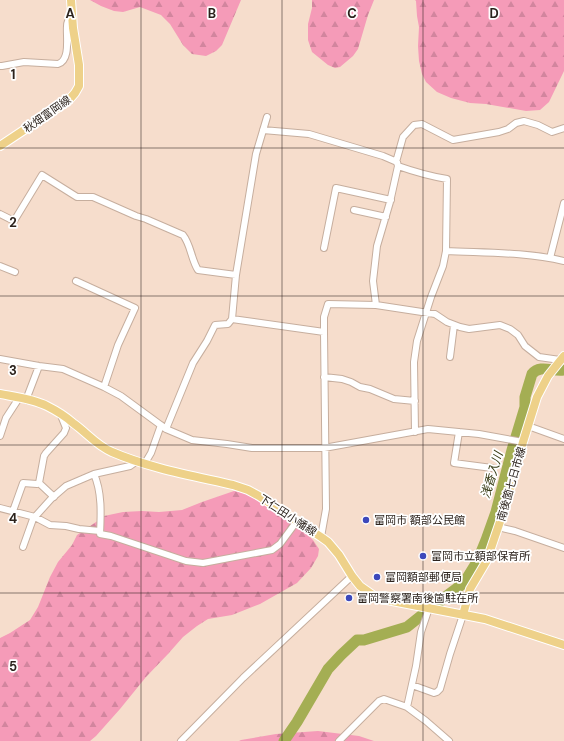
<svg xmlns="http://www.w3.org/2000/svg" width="564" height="741" font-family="'DM Sans','Noto Sans JP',sans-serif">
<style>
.forest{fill:url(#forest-firs)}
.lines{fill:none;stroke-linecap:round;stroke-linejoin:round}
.river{stroke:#a4ae53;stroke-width:11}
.minor-casing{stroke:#c6ae9e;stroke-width:8}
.major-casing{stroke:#fff;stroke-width:10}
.minor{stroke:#fff;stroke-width:6}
.major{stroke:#eed189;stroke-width:8}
.grid{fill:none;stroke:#2c231d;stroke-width:1;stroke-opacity:0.55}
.poi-dot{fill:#3c48bb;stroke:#fff;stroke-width:1.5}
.labels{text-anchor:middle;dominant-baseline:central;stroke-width:3.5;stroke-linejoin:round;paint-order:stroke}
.street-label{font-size:11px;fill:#2c231d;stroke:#fff}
.poi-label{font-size:11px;fill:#2c231d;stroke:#fff;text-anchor:start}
.water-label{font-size:12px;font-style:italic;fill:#393d16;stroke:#fff}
.grid-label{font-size:13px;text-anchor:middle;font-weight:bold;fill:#2c231d;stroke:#fff;stroke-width:3.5;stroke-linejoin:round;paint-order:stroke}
</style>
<defs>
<pattern id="forest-firs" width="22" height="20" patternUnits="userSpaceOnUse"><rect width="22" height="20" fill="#f59bb8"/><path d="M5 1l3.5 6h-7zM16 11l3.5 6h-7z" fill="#d2859e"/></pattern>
</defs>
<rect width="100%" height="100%" fill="#f6ddcc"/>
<!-- forest -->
<path class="forest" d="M90,0h151l-19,45 -6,6 -10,5 -14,-2 -9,-9 -13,-21 -9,-9 -21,-8 -17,5 -9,-1 -13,-5z
M312,0h62l-6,15 -10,34 -5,7 -13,11 -5,1 -7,-3 -16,-13 -4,-12v-16l4,-16z
M415,0h149v71l-15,31 -9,8 -14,1 -40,-7 -16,-1 -19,-5 -14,-6 -11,-10 -4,-8 -3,-13 -1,-15 1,-19 -2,-11 -1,-15z
M234,491l18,3 39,22 12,14 10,10 6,9 -1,7 -7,12 -14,15 -37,21 -28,11 -24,4 -11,7 -14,11 -15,17 -22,23 -26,32 -24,27 -6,5h-90v-103l10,-5 20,-13 8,-13 12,-30 8,-15 14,-17 5,-10 19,-13 8,-6 19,-4 19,-1 17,1 23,-2 20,-8z
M318,731l41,5 15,5h-135l2,-1 35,-6z"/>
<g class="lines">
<!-- river -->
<path class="river" d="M440,601l24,-18 13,-21 9,-22 10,-28 16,-62 13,-43v-10l7,-23c8,-10 21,-2 32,-4
M284,741l13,-19 31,-53 13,-14 16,-15h7l43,-13 15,-12"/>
<defs>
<path id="minor" d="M0,66h2l22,-4 34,2c13,-4 8,-28 9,-38 0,-5 2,-8 5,-12
M263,130l46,4 74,22 14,6 1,4c17,6 31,10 49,13l-1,72 -3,15 -12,31 -14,44 -3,21 1,70
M396,162l7,-25 11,-12 8,-1 31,16 46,-8 9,-3 8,-6 8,-2 14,4 14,7 12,-4
M354,210l32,7
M0,214l14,7 28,-46 35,22h16l43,19 10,3 37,16c8,10 8,24 15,35l38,5
M324,248l12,-60 55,12
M446,251c39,2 80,1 118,10
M550,258l14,-55
M0,266l15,6
M76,281l59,27 -17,37 -14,42
M376,305l-3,-24 4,-35 13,-44 8,-36
M232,319l92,13
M450,357l4,-32
M0,359l39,7 24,3 41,18 17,9 45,33 26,11 35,4 25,4h72l104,-19 51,5 44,8
M324,377l18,2 9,3 9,5 10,2 24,10 21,2
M26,400l13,-34
M528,426l36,13
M166,429l27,-66 14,-22 8,-16 13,-1 4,-5 4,-44 20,-121 11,-37
M459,432l-5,31 38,5
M0,436l6,-18 13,-20
M145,463l6,-10 10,-28
M94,474c8,18 7,40 6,60l11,2 75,25 17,2 69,-13 8,-6 17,-23
M39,483l15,14
M0,508l35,9 15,8 16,1 13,3 21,2
M13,511l10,-28 14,1 2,-1 5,-27 2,-3 18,-20 2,-5 -6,-15
M498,527l17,4 49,17
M321,537l5,-28 -2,-177v-15l4,-13 48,1 59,9 12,8 13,5 9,2 31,-4 10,4 8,6 7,11 14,11 21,3
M23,547l10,-28 18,-20 15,-13 28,-12 36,-8 7,-5
M412,685l22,8 3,-1 3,-3 10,-35 13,-39
M407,707l9,-41 5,-34 8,-24
M181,741l62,-63 109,-102
M339,741l40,-40 5,-2 23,8 19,14 23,20"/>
<path id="major" d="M0,146l36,-24 32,-21 7,-8 4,-7v-21l-6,-37 -2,-28
M0,394c16,3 33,5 47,12 10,5 18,10 26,17 13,9 24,23 39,29 37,16 82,24 121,33l15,5 11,6 62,41 7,5 11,13 13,21 8,10 17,12 10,2 98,19 79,26
M463,615l7,-26 16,-27 3,-8 17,-50 17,-62 14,-45 11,-21 16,-20"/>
</defs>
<!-- minor casing -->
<use href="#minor" class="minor-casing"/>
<!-- major casing -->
<use href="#major" class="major-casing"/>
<!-- minor -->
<use href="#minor" class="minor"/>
<!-- major -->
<use href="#major" class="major"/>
</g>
<!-- grid -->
<path class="grid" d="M141,0v741M282,0v741M423,0v741M0,148h564M0,296h564M0,445h564M0,593h564"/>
<!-- markers -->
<g class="poi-dot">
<circle cx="366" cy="520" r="4"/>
<circle cx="423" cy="556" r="4"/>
<circle cx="377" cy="577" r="4"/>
<circle cx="349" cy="598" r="4"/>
</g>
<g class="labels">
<!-- street labels -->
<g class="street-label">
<text transform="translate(47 114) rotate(-35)">秋畑富岡線</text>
<text transform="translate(511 484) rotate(-74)">南後箇七日市線</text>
<text transform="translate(288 515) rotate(33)">下仁田小幡線</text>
</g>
<!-- poi labels -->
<g class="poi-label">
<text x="374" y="520">富岡市 額部公民館</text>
<text x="431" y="556">富岡市立額部保育所</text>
<text x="385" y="577">富岡額部郵便局</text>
<text x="357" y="598">富岡警察署南後箇駐在所</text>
</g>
<!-- water labels -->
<g class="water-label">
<text transform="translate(492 475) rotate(-73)">浅香入川</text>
</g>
</g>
<g class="grid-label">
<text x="70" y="18">A</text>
<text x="212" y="18">B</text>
<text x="352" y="18">C</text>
<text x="494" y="18">D</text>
<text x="13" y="79">1</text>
<text x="13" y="227">2</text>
<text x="13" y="375">3</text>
<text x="13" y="523">4</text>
<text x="13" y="671">5</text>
</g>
</svg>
